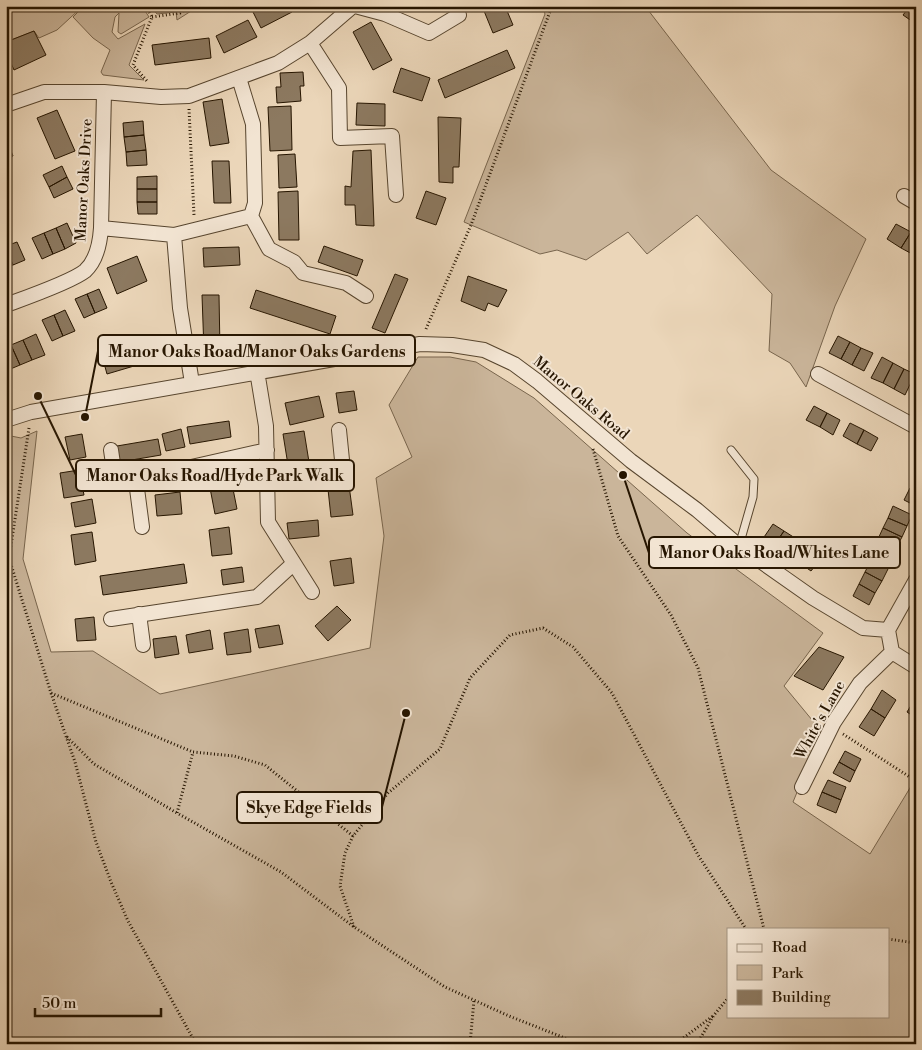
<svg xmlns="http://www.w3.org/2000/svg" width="922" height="1050" font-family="'Libre Bodoni',serif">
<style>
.green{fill:#cab59a;stroke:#78654d;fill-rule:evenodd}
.building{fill:#8c7960;stroke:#261500}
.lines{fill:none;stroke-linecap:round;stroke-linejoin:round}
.service-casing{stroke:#57452e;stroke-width:9}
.minor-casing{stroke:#57452e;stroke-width:16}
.path{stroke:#261500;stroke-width:3;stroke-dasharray:1 2.5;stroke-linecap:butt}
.service{stroke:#f2e4d2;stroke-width:7}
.minor{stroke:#f2e4d2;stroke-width:14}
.labels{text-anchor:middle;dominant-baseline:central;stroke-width:4;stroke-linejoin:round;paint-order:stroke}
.street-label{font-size:15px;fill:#261500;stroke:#f2e4d2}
.leader{fill:none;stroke:#261500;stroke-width:2}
.callout-dot{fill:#261500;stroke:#f2e4d2;stroke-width:2}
.callout{fill:#f2e4d2;stroke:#261500;stroke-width:2}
.callout-label{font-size:16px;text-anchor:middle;font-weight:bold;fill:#261500}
</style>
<rect width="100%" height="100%" fill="#ebd6b9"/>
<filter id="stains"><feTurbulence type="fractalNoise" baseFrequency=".004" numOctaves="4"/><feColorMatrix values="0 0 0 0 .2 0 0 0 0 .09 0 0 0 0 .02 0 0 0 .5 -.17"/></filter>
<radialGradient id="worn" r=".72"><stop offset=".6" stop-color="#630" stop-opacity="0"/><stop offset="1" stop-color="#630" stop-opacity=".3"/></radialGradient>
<!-- green -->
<path class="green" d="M6,6h77l-26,24 -18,8 -5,-7 -28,11z
M84,6h58l7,11 -28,17 -3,-2 1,-19 -4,4 -3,15 6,7 27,-15 -16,41 15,15 -41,-5 -2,-3 9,-22 -17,-12 -20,-21z
M150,6h49l-22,14 -1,-8 -19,2z
M542,6h103l126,164 95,69 -31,67 -29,81 -16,-24 -21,-12 3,-57 -75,-79 -50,39 -19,-22 -42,28 -29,-10 -17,4 -76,-32 81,-208z
M418,357h32l26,5 58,36 153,135 136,100 -39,53 38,46 -29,70 77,52 46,-76v266h-910v-609l15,3 16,-7 -14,128 28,93 42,-1 67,43 210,-46 14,-112 -8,-58 36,-21 -23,-52zM728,929h160v87h-160z"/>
<!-- building -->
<path class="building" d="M265,6h24l3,6 -31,16 -8,-16z
M482,6h23l8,19 -20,8z
M910,6h6v18l-13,-9z
M248,20l9,17 -33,16 -8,-17z
M371,22l21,38 -19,10 -20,-38z
M34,31l12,24 -32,15 -3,-7 -5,2v-23z
M209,38l2,20 -56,7 -3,-20z
M507,50l8,18 -70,30 -7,-18z
M401,68l29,10 -8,23 -29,-9z
M303,72l1,14h-4l1,15 -24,2 -1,-16h5l-1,-14z
M222,99l7,44 -19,3 -7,-44z
M357,103l28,1v22l-29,-1z
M291,106l1,44 -22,1 -2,-44z
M57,110l18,41 -20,8 -18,-41z
M438,117l23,1 -2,49h-6v16l-14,-1z
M143,121l1,14 -20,2 -1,-14z
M144,135l2,15 -20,2 -2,-15z
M6,138l7,18 -7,3z
M146,150l1,15 -20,1 -1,-14z
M371,150l3,76 -18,-1 -1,-20h-10v-19l6,1 2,-36z
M295,154l2,33 -18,1 -1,-33z
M212,161h17l2,42h-17z
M62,166l5,11 -18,10 -6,-12z
M157,176v13h-20v-12z
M67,177l6,12 -19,9 -5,-11z
M137,189h20v13h-20z
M298,191l1,49h-20l-1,-48z
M426,191l20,7 -10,27 -20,-7z
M137,202h20v12h-19z
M67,223l9,20 -11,6 -9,-21z
M896,224l15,8 -10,16 -14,-9z
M56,228l9,21 -12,5 -9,-21z
M911,232l5,3v21l-15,-8z
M44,233l9,21 -11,5 -10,-21z
M17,242l8,18 -12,5 -7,-19z
M324,246l39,14 -6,16 -39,-14z
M239,247l1,18 -36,2 -1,-19z
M6,249l7,16 -7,3z
M137,256l10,25 -30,13 -10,-26z
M395,274l13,5 -23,54 -13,-5z
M468,276l39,14 -9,17 -10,-4 -3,8 -24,-10z
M99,289l8,19 -12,5 -8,-19z
M256,290l80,26 -6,18 -80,-26z
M87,294l8,19 -11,5 -9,-19z
M202,295h17l1,56h-16z
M65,310l10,21 -12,5 -9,-21z
M54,315l9,21 -11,5 -10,-21z
M36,334l9,21 -13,5 -9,-20z
M838,336l12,6 -9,17 -12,-6z
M125,337l9,29 -27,8 -8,-29z
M23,340l9,20 -12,5 -9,-20z
M850,342l11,6 -9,17 -11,-6z
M11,345l9,20 -12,5 -2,-23z
M861,348l12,5 -9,18 -12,-6z
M882,357l11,6 -10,20 -12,-5z
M893,363l11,6 -10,20 -11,-6z
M904,369l11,5 -10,21 -11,-6z
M354,391l3,19 -18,3 -3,-20z
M319,396l5,21 -34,8 -5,-22z
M814,406l13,7 -7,14 -14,-7z
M827,413l13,7 -7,15 -13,-8z
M229,421l2,16 -41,7 -3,-17z
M850,423l14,7 -7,14 -14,-8z
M181,429l4,18 -19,4 -4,-17z
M864,430l14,8 -7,13 -14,-7z
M304,431l5,31 -21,3 -5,-31z
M82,434l4,23 -16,3 -5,-23z
M158,439l3,16 -41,7 -3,-16z
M79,470l5,25 -20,3 -4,-25z
M348,478l5,37 -22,2 -4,-37z
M232,484l5,25 -22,5 -5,-26z
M910,488l6,3v15l-12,-6z
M180,492l2,22 -25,2 -2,-21z
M92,499l4,24 -21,4 -4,-24z
M893,506l19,9 -5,11 -19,-8z
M888,518l19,8 -5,11 -19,-9z
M318,520l1,16 -30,3 -2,-16z
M773,524l11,7 -11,16 -11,-7z
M229,527l3,27 -20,2 -3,-26z
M883,528l19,9 -6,11 -18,-9z
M784,531l11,7 -11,16 -11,-7z
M92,532l4,29 -21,4 -4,-30z
M811,551l10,7 -10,13 -10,-7z
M351,558l3,25 -20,3 -4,-25z
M871,560l17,9 -6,12 -17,-9z
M184,564l3,19 -84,12 -3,-19z
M242,567l2,15 -21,3 -2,-15z
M865,572l17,9 -7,12 -16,-9z
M859,584l16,9 -6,12 -16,-9z
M337,606l14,14 -23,21 -13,-15z
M94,617l2,23 -19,1 -2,-22z
M279,625l4,19 -24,4 -4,-19z
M248,629l3,23 -24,3 -3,-22z
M210,630l3,19 -24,4 -3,-18z
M176,636l3,18 -24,4 -2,-19z
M819,647l25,10 -21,33 -29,-14z
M882,690l14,10 -11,18 -14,-9z
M915,699l1,1v18l-9,-6z
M871,709l14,9 -11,18 -15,-9z
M845,751l16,8 -6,12 -16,-9z
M839,762l16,9 -5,11 -17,-9z
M828,780l18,7 -5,13 -19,-8z
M822,792l19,8 -5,13 -19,-8z"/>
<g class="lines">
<defs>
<path id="service" d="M731,450l23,29 -1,18 -14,49"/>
<path id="minor" d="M355,6l30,8 44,19 30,-18
M310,43l29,45 1,50 52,-2 4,59
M6,105l38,-13h60l57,5 28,-1 89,-33 32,-20 43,-37
M904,196l12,7
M251,216l18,33 25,13 9,11 43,10 20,13
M101,228l73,7
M6,305c19,-7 65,-23 79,-34 12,-11 15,-28 16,-43l3,-136
M257,371l9,55 2,96 44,70
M818,374l98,53
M192,383l-12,-75 -6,-73 77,-19 4,-13 -2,-79 -14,-46
M6,420l25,-8 389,-68 32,1 32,5 30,14 23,17 94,80 66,49 42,36 74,52 50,30 25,2 4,22 24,15
M111,450l5,34 151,-34
M136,481l6,46
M265,482l78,-12 -4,-40
M139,614l4,31
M111,619l146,-22 36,-33
M888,630l28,-50
M802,787l32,-65 26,-39 32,-31"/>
</defs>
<!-- service casing -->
<use href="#service" class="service-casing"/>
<!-- minor casing -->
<use href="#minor" class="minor-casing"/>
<!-- path -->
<path class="path" d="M146,6l6,11 -19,48 14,16
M152,17l28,-4 11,-7
M189,109l5,106
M426,329l45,-104 81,-219
M29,428l-20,130 42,135 142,59
M593,449l25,87 53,79 27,53 66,261
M51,693l24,69 21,80 15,40 17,39 68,123
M843,734l73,47
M67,737l27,27 83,49
M353,836l-88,-71 -31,-9 -41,-4 -16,61 104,59 73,55 91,60 64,29 71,28
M354,927l-14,-41 5,-33 8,-17 35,-43 52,-44 30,-71 40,-43 33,-7 30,19 39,46 86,162 48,74
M888,939l28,4
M470,1044l4,-44
M675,1044l38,-28
M697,1044l17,-29 14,-17"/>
<!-- service -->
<use href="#service" class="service"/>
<!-- minor -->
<use href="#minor" class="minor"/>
</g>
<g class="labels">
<!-- street labels -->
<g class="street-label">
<text transform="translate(84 180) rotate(-87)">Manor Oaks Drive</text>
<text transform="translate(581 398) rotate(40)">Manor Oaks Road</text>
<text transform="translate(820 720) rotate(-61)">White's Lane</text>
</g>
</g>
<!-- callouts -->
<path class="leader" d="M85 417L98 351M38 396L76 475M623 475L649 553M406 713L382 807"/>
<g class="callout-dot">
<circle cx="85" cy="417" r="5"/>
<circle cx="38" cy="396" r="5"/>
<circle cx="623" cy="475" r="5"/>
<circle cx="406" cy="713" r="5"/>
</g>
<g class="callout">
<rect x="98" y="335" width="317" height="31" rx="5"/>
<rect x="76" y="460" width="278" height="31" rx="5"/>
<rect x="649" y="537" width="251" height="31" rx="5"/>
<rect x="237" y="792" width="145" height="31" rx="5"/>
</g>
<g class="callout-label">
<text x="257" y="357">Manor Oaks Road/Manor Oaks Gardens</text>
<text x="215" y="481">Manor Oaks Road/Hyde Park Walk</text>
<text x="774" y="558">Manor Oaks Road/Whites Lane</text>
<text x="309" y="813">Skye Edge Fields</text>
</g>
<!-- margin -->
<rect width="922" height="1050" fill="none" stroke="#ebd6b9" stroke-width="25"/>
<rect x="8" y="8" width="907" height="1035" fill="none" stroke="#261500" stroke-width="2.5"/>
<rect x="12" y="12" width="897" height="1025" fill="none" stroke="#261500"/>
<!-- legend -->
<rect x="727" y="928" width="162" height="90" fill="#f2e4d2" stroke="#a0917e"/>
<rect x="737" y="944" width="25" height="8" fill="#f2e4d2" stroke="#a0917e"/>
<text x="772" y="952" font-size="15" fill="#261500">Road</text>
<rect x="737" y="965" width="25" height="15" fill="#cab59a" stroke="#a0917e"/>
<text x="772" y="978" font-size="15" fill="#261500">Park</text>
<rect x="737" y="990" width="25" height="15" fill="#8c7960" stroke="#a0917e"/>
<text x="772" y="1002" font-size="15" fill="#261500">Building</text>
<!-- scale -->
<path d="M35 1008v8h126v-8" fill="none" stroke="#261500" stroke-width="2.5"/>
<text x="42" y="1008" font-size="15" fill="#261500" stroke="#f2e4d2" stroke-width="4" paint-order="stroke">50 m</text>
<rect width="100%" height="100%" filter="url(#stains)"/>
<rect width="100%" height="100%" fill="url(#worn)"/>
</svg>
